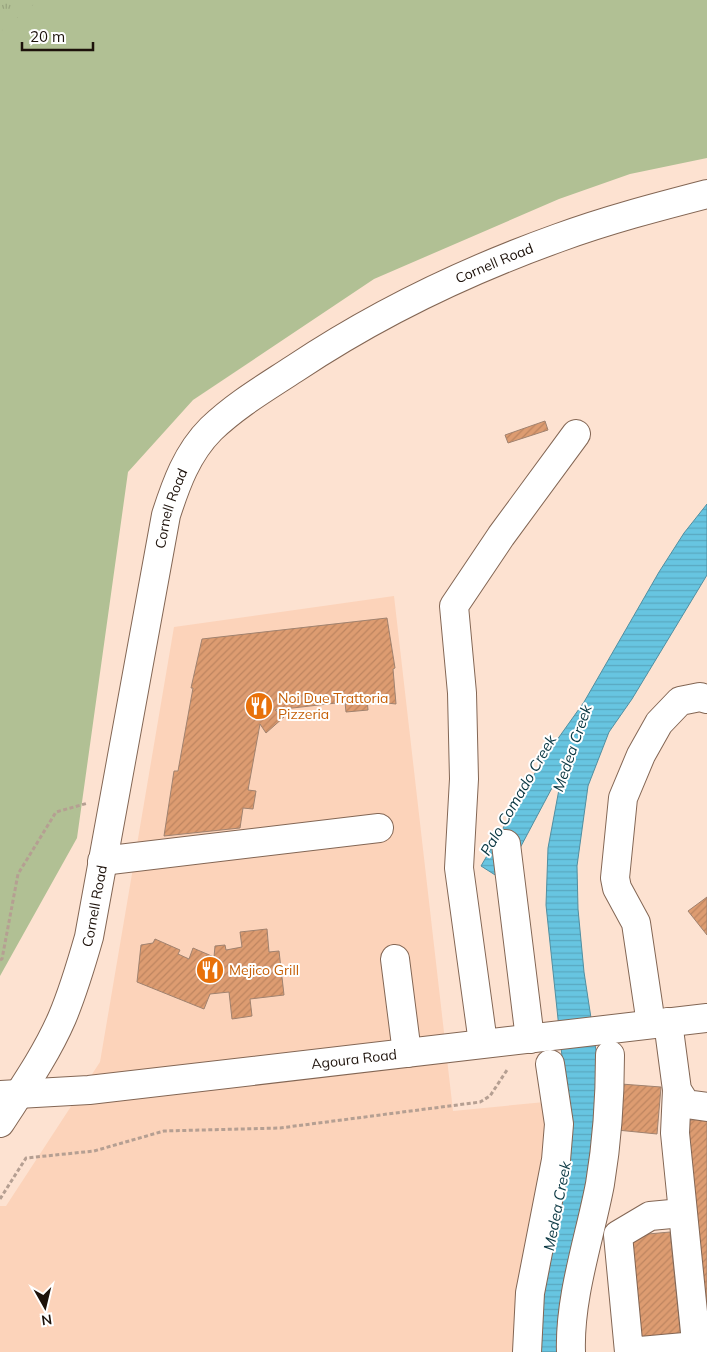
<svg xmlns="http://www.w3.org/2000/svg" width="707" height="1352" font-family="Mulish,sans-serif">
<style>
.built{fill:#fcd3ba}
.green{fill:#b1c094}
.park{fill:url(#park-tufts)}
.water{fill:url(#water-rules);stroke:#518fa1}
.building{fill:url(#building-hatch);stroke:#a0826f}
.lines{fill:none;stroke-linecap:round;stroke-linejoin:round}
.minor-casing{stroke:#836654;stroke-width:30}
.major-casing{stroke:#836654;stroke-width:30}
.path{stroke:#b59f92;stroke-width:3;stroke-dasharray:4 2.5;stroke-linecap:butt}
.minor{stroke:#fff;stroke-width:28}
.major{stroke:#fff;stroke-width:28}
.labels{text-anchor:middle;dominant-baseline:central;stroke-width:4;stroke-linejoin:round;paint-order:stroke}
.street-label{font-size:14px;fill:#1d120b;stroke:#fff}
.food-label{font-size:14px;fill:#c56008;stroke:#fff;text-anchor:start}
.water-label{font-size:15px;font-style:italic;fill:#083641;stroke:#fff}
</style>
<defs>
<pattern id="park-tufts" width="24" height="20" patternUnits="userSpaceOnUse" patternTransform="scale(1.25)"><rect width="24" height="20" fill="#b1c094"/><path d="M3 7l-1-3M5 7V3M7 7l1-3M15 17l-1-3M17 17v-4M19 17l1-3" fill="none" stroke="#98a47e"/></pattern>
<pattern id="water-rules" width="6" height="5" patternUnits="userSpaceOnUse" patternTransform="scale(1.25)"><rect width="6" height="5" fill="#67c5e1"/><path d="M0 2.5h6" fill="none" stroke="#59a8c0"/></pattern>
<pattern id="building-hatch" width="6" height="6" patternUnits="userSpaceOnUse" patternTransform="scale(1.25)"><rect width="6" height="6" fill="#dd9c71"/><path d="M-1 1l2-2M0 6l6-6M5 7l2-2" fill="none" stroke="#bd8560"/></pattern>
</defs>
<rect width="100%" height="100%" fill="#fde2d1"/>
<!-- built -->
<path class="built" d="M394,596l59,515 92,-9v61l-29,189h-516v-146h6l94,-144 74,-435z"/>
<!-- green -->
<path class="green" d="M0,0h707v158l-77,16 -71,25 -185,80 -181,121 -65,72 -51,366 -77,138z"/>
<!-- park -->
<path class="park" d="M0,0h39l-39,32z"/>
<!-- water -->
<path class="water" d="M707,504v71l-75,124 -23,33 -21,54 -11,80 1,43 6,63 18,118 -38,262h-30l29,-286 -17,-161 2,-57 12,-64 -7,2 -50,94 -22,-14 61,-105 42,-59 75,-130 25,-39z"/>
<!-- building -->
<path class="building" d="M545,421l3,9 -40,13 -3,-8z
M387,618l8,50 -2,1 3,35 -9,-1 -4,-6 -16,2 1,11 -22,2 -1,-10 -70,8 9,7 -18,16 -6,-9 -12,66 8,1 -3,18 -10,-1 -3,20 -76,8 10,-65h4l15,-83h-2l11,-49z
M707,897v38l-19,-24z
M267,929l2,23 10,-1 5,44 -34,4 2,17 -20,3 -3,-27 -19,2 -6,15 -67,-27 4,-37 12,-2 2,-4 25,11 -2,4 11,5 4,-11 21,9 1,-11 10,-1 1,5 16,-3 -2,-15z
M621,1084l40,3 -4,47 -40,-4z
M707,1118v217l-23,-214z
M670,1232l11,107 -44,5 -11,-108z"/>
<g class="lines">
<defs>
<g id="minor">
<path d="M506,844l24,195"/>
<path d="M102,861l277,-33"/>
<path d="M395,959l12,94"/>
<path d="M668,1022l9,68 9,14 21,3"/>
<path d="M651,1024l-15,-101 -19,-35 -2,-10 8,-80 18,-43 18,-32 21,-22 20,-4 7,2"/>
<path d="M483,1043l-24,-175 5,-89 -2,-86 -8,-87 47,-70 75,-102"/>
<path d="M677,1090l-2,43 22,219"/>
<path id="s1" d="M0,1123c22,-34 46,-68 62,-105 11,-26 19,-53 27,-81l77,-422c10,-31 21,-62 45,-86 25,-24 54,-41 83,-60 81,-54 172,-98 264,-131 49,-18 99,-31 149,-44"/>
<path d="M682,1213l-32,3 -32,19 11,117 78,-7"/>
<path d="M527,1352l3,-59 26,-133 3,-36 -9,-60"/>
<path d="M571,1352c-2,-55 19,-115 29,-168 7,-42 10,-86 10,-129"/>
</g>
<g id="major">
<path id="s2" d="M0,1095l89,-5 618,-72"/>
</g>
</defs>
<!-- minor casing -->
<use href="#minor" class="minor-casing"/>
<!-- major casing -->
<use href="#major" class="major-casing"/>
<!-- path -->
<path class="path" d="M0,960l2,-1 16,-85 38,-62 32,-9
M0,1199l26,-41 68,-7 70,-20 116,-3 200,-26 10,-6 17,-26"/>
<!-- minor -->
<use href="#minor" class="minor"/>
<!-- major -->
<use href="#major" class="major"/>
</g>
<!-- icons -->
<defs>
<symbol id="restaurant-disc" viewBox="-11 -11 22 22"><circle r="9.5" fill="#e8710a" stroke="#fff"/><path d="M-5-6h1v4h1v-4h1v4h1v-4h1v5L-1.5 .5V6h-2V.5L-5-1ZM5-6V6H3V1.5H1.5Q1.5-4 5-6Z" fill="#fff"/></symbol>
</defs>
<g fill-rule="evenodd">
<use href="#restaurant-disc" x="243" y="690" width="32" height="32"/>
<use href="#restaurant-disc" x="194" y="954" width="32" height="32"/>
</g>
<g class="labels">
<!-- street labels -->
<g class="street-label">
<text stroke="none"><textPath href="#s1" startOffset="1064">Cornell Road</textPath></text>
<text stroke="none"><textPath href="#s1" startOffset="644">Cornell Road</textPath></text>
<text stroke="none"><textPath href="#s1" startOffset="239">Cornell Road</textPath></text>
<text stroke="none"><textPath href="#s2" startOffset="356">Agoura Road</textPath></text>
</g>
<!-- food labels -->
<g class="food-label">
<text x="278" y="698">Noi Due Trattoria<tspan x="278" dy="16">Pizzeria</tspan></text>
<text x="229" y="970">Mejico Grill</text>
</g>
<!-- water labels -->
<g class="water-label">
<text transform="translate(572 748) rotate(-71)">Medea Creek</text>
<text transform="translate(518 795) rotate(-60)">Palo Comado Creek</text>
<text transform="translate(557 1206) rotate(-79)">Medea Creek</text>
</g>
</g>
<!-- north arrow -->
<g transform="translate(45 1307) rotate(172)" stroke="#ffffff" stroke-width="4" paint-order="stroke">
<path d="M0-4L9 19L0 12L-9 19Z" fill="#1d120b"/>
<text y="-8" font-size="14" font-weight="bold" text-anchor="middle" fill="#1d120b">N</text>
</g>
<!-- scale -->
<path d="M22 42v8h71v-8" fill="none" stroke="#1d120b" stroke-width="2.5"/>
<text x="30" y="42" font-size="15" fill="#1d120b" stroke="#ffffff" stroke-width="4" paint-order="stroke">20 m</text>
</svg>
